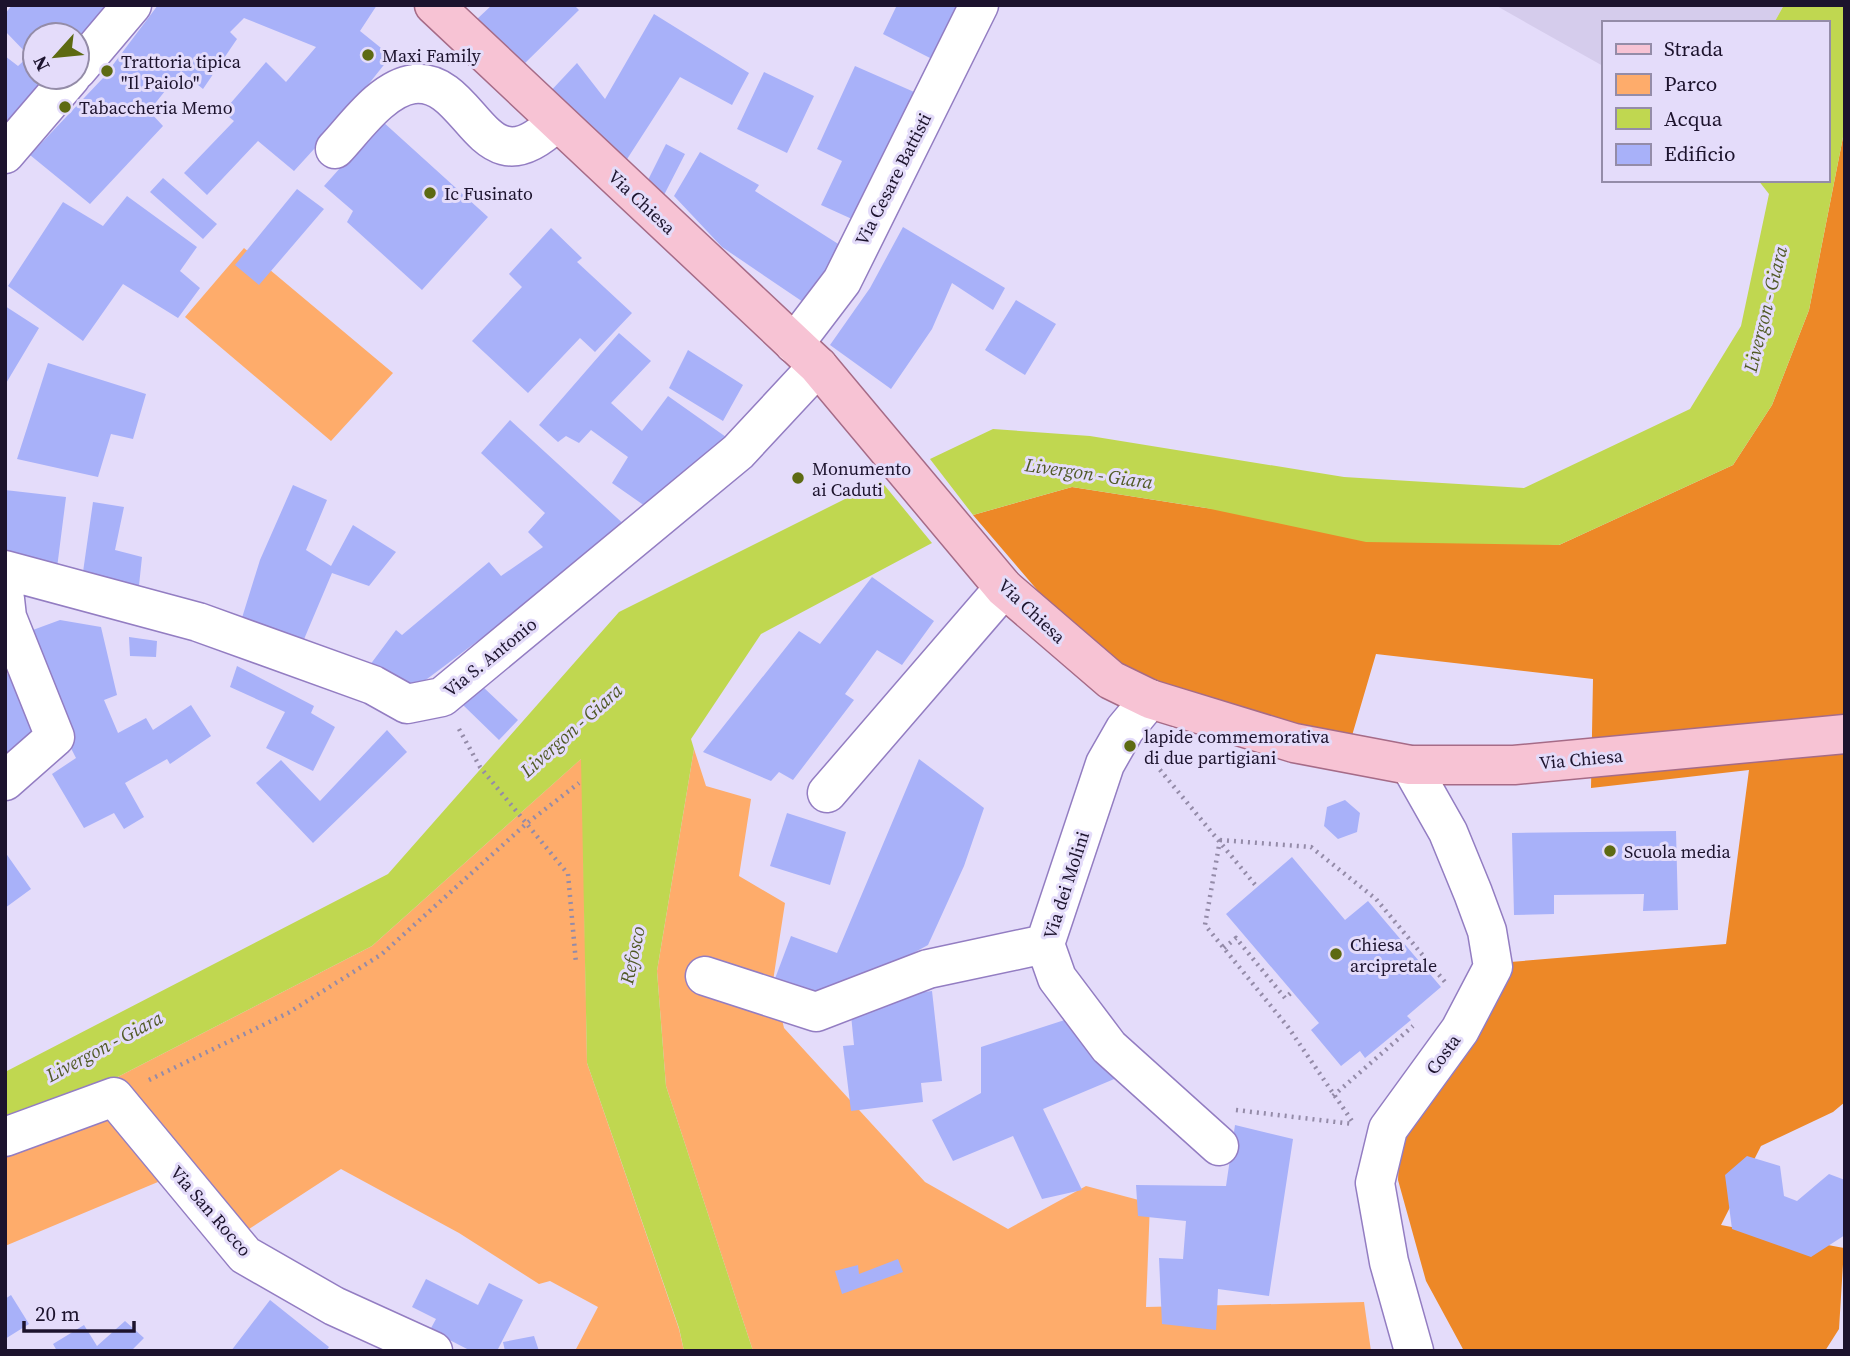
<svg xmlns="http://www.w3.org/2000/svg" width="1850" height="1356" font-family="'Source Serif 4',serif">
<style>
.built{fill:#d5ccec}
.green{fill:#feac6b}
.forest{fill:#ed8827}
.water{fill:#c0d750}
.building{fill:#a8b1f9}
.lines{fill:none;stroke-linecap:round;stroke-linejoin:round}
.minor-casing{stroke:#937dc2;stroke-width:41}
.major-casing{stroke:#a66b87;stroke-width:41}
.path{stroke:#948ba8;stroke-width:4.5;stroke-dasharray:2 5;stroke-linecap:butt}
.minor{stroke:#fff;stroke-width:38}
.major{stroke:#f7c3d4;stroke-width:38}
.poi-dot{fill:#5d6a12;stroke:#e4dcfa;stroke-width:2.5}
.labels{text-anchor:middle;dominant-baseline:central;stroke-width:6;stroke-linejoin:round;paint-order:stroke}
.poi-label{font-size:18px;fill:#1c132d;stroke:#e4dcfa;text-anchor:start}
.street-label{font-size:18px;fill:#1c132d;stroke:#e4dcfa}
.water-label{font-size:19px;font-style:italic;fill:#515a26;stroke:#e4dcfa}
</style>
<rect width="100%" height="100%" fill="#e4dcfa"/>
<!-- built -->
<path class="built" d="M1495,5h289l-10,18h-171v43z"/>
<!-- green -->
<path class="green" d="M244,248l149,125 -62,68 -146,-124z
M694,749l12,37 45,13 -12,77 46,27 -12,78 11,47 141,154 83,47 78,-43 64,17 -4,104 218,-5 7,49h-618l-87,-265 -9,-115z
M582,758l5,305 92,266 5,22h-109l23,-44 -48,-26 -11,3 -80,-51 -118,-64 -92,60 -60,-60 -184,77v-111l367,-189z"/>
<!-- forest -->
<path class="forest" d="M1845,127v975l-12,10 -72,34 -40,79 123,23 -5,81 -14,22h-361l-38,-70 -28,-101 2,-45 98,-172 228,-19 23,-174 -158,18 2,-109 -217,-25 -25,85 -226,-59 -74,-74 -78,-91 99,-28 134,21 353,37 174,-80 39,-60 37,-95z"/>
<!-- water -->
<path class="water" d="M1784,5h61v122l-36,183 -37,95 -39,60 -174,80 -193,-3 -160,-34 -134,-21 -99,28 -43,-56 63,-30 97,7 254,41 180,11 166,-79 51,-83 28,-132 -11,-14h69v-157h-53z
M881,481l51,62 -171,91 -70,105 3,10 -37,222 9,115 87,265h-69l-5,-23 -92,-265 -6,-304 -209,187 -367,189v-63l383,-198 231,-262z"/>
<!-- building -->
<path class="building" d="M12,5h106l-41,49v-19h-42v42h21l-51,57v-78l13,10 11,-10 -24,-25v-17z
M158,5h219l-17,26 31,25 -55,69 -42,46 -36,-30 -51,54 -23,-22 50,-52 -11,-9 43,-50 20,20 30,-35 -72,-29 -14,14 7,7 -34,50 -22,-18 -32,40 14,15 -73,78 -60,-49 73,-77z
M492,5h82l5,5 -57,56 -46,-46z
M897,5h69l-34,54 -49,-25z
M654,14l95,59 -17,32 -52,-28 -60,93 -73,-75 30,-32 28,36z
M855,66l66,29 -58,129 -42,-19 21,-44 -25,-12z
M764,72l50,24 -27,57 -50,-24z
M382,121l106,96 -66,73 -75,-68 6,-11 -29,-25z
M666,144l19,10 -21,41 -19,-9z
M700,152l59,33 -4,6 88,56 -34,59 -87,-59 -48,-51z
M163,178l54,46 -14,15 -53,-47z
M297,189l27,20 -65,76 -24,-20z
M127,196l70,51 -17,24 20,17 -22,30 -55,-34 -40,57 -75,-55 55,-84 40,24z
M903,227l102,61 -12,22 -41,-27 -20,46 -41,60 -61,-44 40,-57z
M551,228l31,30 -5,4 55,51 -37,39 -15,-14 -52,55 -56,-52 50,-54 -13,-13z
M1016,300l40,24 -31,51 -40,-25z
M5,306l34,22 -34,57z
M619,333l32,28 -40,42 31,28 26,-35 58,41 -71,76 -43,-30 16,-26 -37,-27 -12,13 -13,-7 -8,6 -19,-17z
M688,350l55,35 -20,36 -54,-33z
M48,363l98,31 -13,45 -22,-5 -13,43 -81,-18z
M510,420l118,108 -217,163 -47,-18 32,-43 6,5 87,-73 12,14 42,-29 -15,-15 17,-19 -64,-60z
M293,485l34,15 -21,50 25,16 22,-41 43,27 -27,34 -37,-13 -30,71 -61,-23 19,-61z
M5,490l61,7 -10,79 -51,-22z
M93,502l31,5 -9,43 27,7 -4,38 -57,-9z
M872,577l62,44 -32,44 -25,-15 -32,44 9,6 -61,80 -14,-8 -8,9 -68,-29 96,-121 21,13z
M60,620l41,7 16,68 -13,5 14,33 28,-15 7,12 38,-25 20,31 -41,28 -3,-5 -42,24 19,34 -20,12 -10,-16 -30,15 -32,-54 24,-16 -22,-43 -32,-81z
M129,637l28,4 -1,16 -26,-1z
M237,666l77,40 -3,7 24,14 -22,44 -47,-23 19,-36 -55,-25z
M5,670l37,54 -37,31z
M482,686l36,34 -19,20 -36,-35z
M387,730l20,22 -94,91 -57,-60 25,-23 39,41z
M919,759l65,49 -20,58 -36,79 -99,54 -56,-15 18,-48 46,17z
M1345,800l15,13 -3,19 -19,7 -14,-13 3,-19z
M787,813l59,19 -16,53 -60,-19z
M1676,831l2,79 -35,1 1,-17 -90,1v19l-40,1 -2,-82z
M5,852l26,37 -26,19z
M1292,857l53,63 23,-19 73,86 -34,29 4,4 -46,38 -5,-7 -19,15 -30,-36 8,-7 -93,-109z
M932,991l10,90 -21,2 2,19 -72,9 -8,-65 11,-1 -3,-30 19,-2 -2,-14z
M1077,1016l42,61 -76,32 39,81 -40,9 -29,-63 -60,25 -21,-41 49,-27v-46z
M1235,1125l58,14 -24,157 -51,-7 -2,41 -54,-6 -3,-66 24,1 3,-38 -48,-5 -2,-31 90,1z
M1747,1156l33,10 4,30 13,5 32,-27 16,6v55l-34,22 -79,-28 -7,-54z
M898,1259l5,13 -61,22 -7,-23 23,-6 1,9z
M426,1279l52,26 11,-22 34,17 -26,51h-26l-41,-21 6,-11 -24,-12z
M11,1295l18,29 -24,15v-40z
M270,1300l59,47 -3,4h-95z
M125,1321l19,17 -13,13h-74l-4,-7 31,-19 13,21z
M534,1336l5,15h-34l-2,-9z"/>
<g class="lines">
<defs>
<path id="minor" d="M77,70l55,-65
M335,149c20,-21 47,-61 79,-65 60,-6 67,112 142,38
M5,154l66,-77
M794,344l48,-63 137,-276
M5,570l193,52 175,63 34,19 35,-7 296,-245 80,-86
M5,599l2,18 48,120 -50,44
M1150,699l-25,30 -20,35 -60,180 12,34 52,69 110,99
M1410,765l38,67 25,61 14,38 6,36 -33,63 -72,99 -13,54 14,79 25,89
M827,793l177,-205
M705,976l111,36 112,-43 117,-25
M5,1137l109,-40 131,158 89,51 99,45"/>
<path id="major" d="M434,5l384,361 186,222 107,92 39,19 144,44 116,22h104l331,-31"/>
</defs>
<!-- minor casing -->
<use href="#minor" class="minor-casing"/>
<!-- major casing -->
<use href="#major" class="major-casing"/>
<!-- path -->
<path class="path" d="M459,729l21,38 88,107 8,89
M1151,759l106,128
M1220,840l91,7 65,52 69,83
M1220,840l-15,85 83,102 64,94
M1224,948l12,-10 49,60 7,-6
M149,1080l139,-67 94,-59 144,-130 53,-41
M1333,1096l80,-70
M1236,1110l117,14"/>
<!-- minor -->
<use href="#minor" class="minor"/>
<!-- major -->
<use href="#major" class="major"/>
</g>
<!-- markers -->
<g class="poi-dot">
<circle cx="368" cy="55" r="7"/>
<circle cx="107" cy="71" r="7"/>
<circle cx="65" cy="107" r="7"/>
<circle cx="430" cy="193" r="7"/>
<circle cx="798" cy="478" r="7"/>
<circle cx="1130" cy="746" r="7"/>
<circle cx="1610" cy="851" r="7"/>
<circle cx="1336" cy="954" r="7"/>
</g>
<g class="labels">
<!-- poi labels -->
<g class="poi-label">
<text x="382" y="55">Maxi Family</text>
<text x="121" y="61">Trattoria tipica<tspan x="121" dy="21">"Il Paiolo"</tspan></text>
<text x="79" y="107">Tabaccheria Memo</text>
<text x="444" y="193">Ic Fusinato</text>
<text x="812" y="468">Monumento<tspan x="812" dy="21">ai Caduti</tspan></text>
<text x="1144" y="736">lapide commemorativa<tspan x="1144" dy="21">di due partigiani</tspan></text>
<text x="1624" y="851">Scuola media</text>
<text x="1350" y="944">Chiesa<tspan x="1350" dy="21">arcipretale</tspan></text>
</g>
<!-- street labels -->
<g class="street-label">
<text transform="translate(893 179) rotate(-63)">Via Cesare Battisti</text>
<text transform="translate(642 202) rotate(43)">Via Chiesa</text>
<text transform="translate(1032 611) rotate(43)">Via Chiesa</text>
<text transform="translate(490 657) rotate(-39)">Via S. Antonio</text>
<text transform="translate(1581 759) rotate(-5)">Via Chiesa</text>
<text transform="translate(1066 885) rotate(-72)">Via dei Molini</text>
<text transform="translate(1443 1054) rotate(-54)">Costa</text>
<text transform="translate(211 1211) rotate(49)">Via San Rocco</text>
</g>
<!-- water labels -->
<g class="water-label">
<text transform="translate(1765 309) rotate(-76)">Livergon - Giara</text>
<text transform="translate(1089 473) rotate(8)">Livergon - Giara</text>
<text transform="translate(571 730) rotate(-42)">Livergon - Giara</text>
<text transform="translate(632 955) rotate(-78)">Refosco</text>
<text transform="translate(104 1046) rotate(-28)">Livergon - Giara</text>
</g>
</g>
<!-- border -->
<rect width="1850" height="1356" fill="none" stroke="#1c132d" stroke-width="14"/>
<!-- legend -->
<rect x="1602" y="21" width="228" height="161" fill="#e4dcfa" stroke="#948ca8" stroke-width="2"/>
<rect x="1616" y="44" width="35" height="10" fill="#f7c3d4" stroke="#948ca8" stroke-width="2"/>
<text x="1664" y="56" font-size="21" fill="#1c132d">Strada</text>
<rect x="1616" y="74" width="35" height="21" fill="#feac6b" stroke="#948ca8" stroke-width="2"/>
<text x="1664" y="91" font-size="21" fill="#1c132d">Parco</text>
<rect x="1616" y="108" width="35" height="21" fill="#c0d750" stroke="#948ca8" stroke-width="2"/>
<text x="1664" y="126" font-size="21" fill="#1c132d">Acqua</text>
<rect x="1616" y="144" width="35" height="21" fill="#a8b1f9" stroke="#948ca8" stroke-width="2"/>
<text x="1664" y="161" font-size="21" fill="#1c132d">Edificio</text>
<!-- north arrow -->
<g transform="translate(56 56) rotate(243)"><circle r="33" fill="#e4dcfa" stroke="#948ca8" stroke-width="2"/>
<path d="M0-5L12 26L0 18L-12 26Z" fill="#5d6a12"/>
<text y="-10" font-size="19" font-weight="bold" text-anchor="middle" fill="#1c132d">N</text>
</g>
<!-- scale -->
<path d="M24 1321v10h110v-10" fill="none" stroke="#1c132d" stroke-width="3.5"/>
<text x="35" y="1321" font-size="21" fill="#1c132d" stroke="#e4dcfa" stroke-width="5" paint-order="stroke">20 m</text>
</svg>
